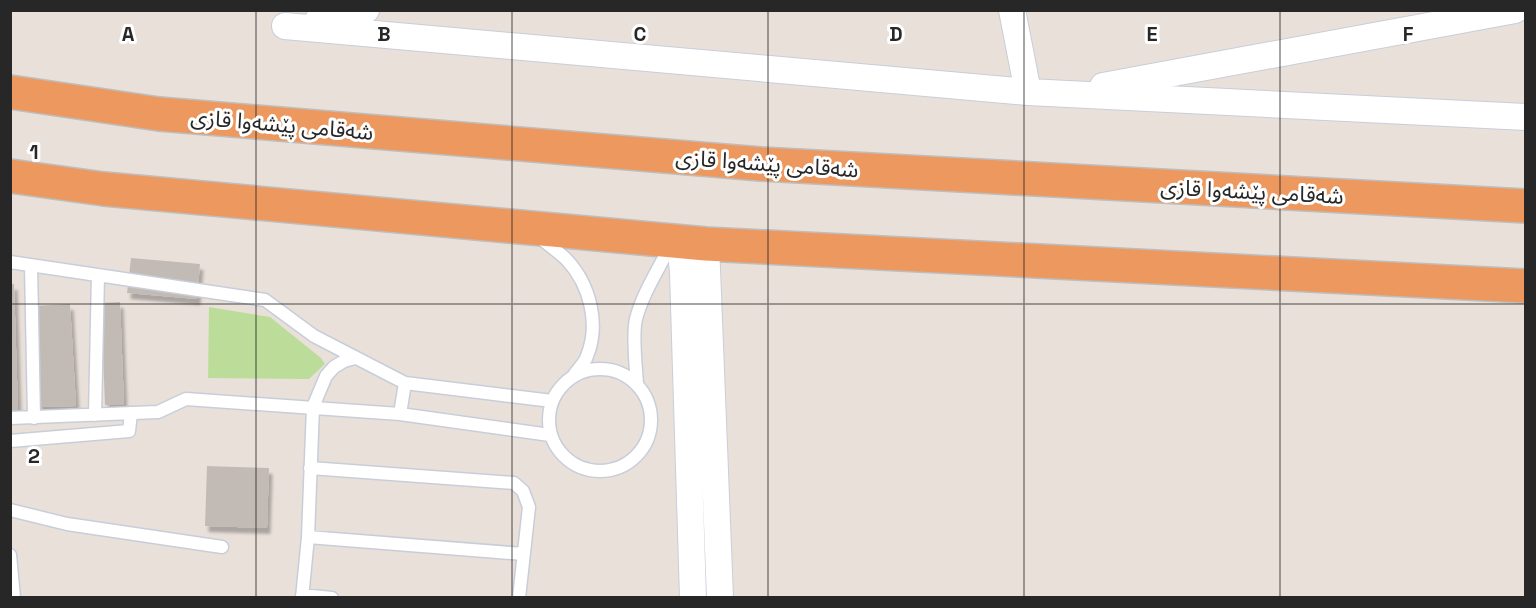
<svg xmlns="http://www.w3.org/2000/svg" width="1536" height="608" font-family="'Space Grotesk','Noto Sans Arabic',sans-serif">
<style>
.green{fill:#bcdd99}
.building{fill:#c2bbb5;filter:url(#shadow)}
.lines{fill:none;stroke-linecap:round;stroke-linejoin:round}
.service-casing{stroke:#c8ced9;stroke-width:15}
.minor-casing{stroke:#c8ced9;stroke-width:28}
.trunk-casing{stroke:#bebebe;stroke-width:36}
.service{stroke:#fff;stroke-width:12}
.minor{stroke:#fff;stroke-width:26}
.trunk{stroke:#ed985e;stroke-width:33}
.grid{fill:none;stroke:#272727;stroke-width:1.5;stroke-opacity:0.55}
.labels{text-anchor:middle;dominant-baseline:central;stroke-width:6;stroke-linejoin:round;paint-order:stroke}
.street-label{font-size:22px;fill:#272727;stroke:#fff}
.grid-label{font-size:20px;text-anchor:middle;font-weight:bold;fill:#272727;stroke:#fff;stroke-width:6;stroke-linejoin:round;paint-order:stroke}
</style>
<defs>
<filter id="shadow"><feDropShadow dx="3.5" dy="6" stdDeviation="1.5" flood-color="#0004"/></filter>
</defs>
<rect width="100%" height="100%" fill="#e9e0da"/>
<!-- green -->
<path class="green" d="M209,307l61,10 51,41 4,6 -16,15 -101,-1z"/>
<!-- building -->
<path class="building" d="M131,258l69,6 -3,35 -70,-6z
M10,284h4l4,126h-8z
M120,302l4,103h-19l-4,-102z
M70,304l6,102 -38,1 -6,-101z
M207,466l62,2 -2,60 -62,-2z"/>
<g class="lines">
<defs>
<path id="service" d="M538,236c9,8 21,16 29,24 23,25 33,64 20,96 -2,7 -9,13 -13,19
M10,262l255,38 49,36 91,47 147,18
M31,265l3,153
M549 420a51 51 0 1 1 102 0a51 51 0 1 1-102 0Z
M405,383l-5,31 150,21
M637,384c-1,-17 -5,-49 -1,-65 7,-27 23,-50 35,-75
M95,415l3,-140
M10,418l148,-6 28,-13 214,15
M10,441l119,-10 2,-18
M310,468l204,15 9,8 6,16 -10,91
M10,510l57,14 155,23
M308,537l216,17
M10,555l4,43
M302,595l30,3
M302,598l6,-61 5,-130 13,-31 8,-9 10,-6 11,-3"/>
<path id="minor" d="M1012,10l16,82
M318,20l48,-10
M285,26l743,66 498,25
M1103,86l412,-76
M680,242l3,30 10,326
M706,244l14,354"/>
<path id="trunk" d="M10,92l149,22 602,50 765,42
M10,176l94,13 602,55 820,42"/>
</defs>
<!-- service casing -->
<use href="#service" class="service-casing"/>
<!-- minor casing -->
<use href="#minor" class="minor-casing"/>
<!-- trunk casing -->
<use href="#trunk" class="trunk-casing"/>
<!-- service -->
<use href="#service" class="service"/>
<!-- minor -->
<use href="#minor" class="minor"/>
<!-- trunk -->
<use href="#trunk" class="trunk"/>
</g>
<!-- grid -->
<path class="grid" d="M256,10v588M512,10v588M768,10v588M1024,10v588M1280,10v588M10,304h1516"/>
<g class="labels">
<!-- street labels -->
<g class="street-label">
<text transform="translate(282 124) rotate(5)">شەقامی پێشەوا قازی</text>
<text transform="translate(767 163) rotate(4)">شەقامی پێشەوا قازی</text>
<text transform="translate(1252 191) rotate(3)">شەقامی پێشەوا قازی</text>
</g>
</g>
<g class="grid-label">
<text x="128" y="41">A</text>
<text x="384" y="41">B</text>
<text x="640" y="41">C</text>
<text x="896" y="41">D</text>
<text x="1152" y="41">E</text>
<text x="1408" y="41">F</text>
<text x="34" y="159">1</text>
<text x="34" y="463">2</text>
</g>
<!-- border -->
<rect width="1536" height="608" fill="none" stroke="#272727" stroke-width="24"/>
</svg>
